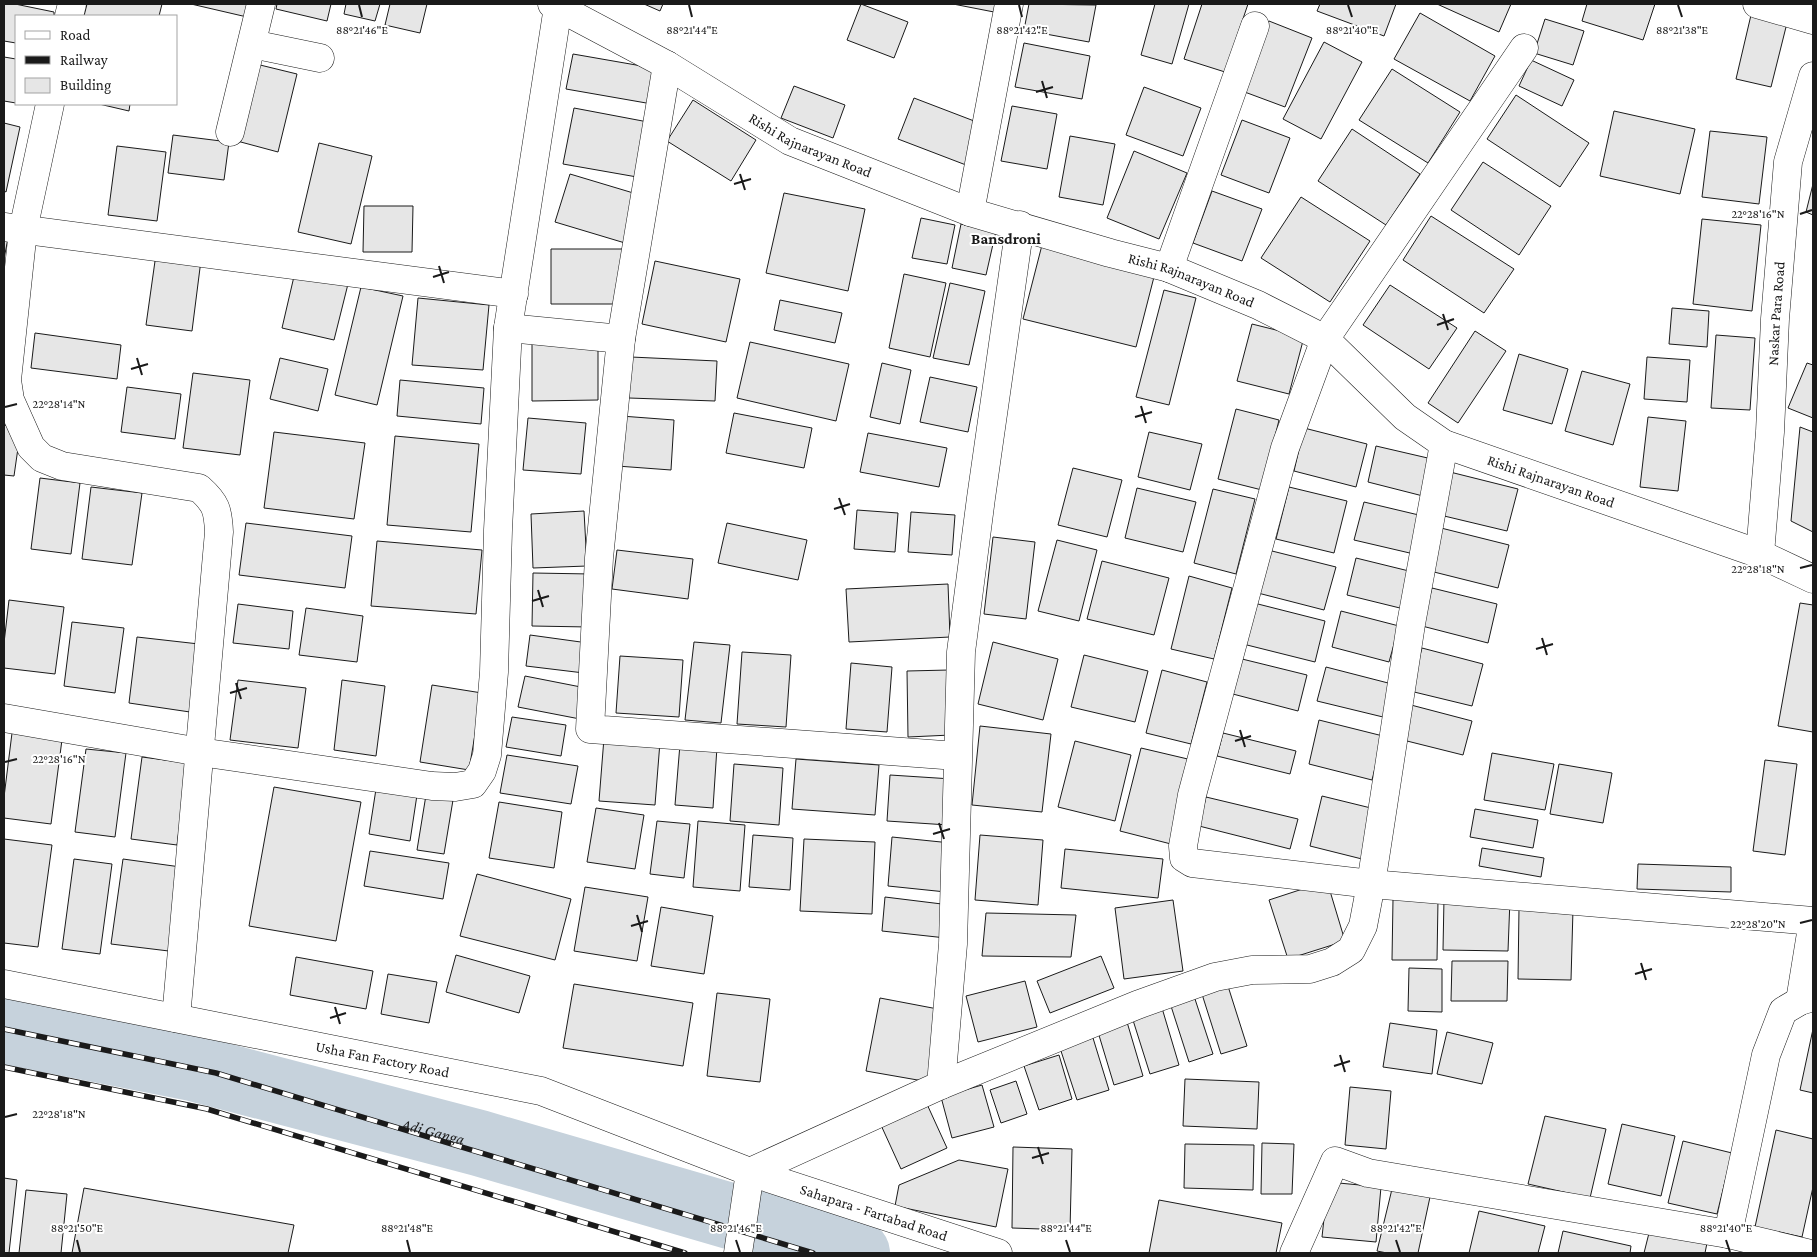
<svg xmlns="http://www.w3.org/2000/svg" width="1817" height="1257" font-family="'Crimson Pro',serif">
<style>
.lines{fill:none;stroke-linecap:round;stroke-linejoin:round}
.river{stroke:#c6d2dc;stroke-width:66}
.building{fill:#e6e6e6;stroke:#1a1a1a}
.minor-casing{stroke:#1a1a1a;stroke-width:29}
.minor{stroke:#fff;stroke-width:28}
.rail-casing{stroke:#1a1a1a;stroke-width:5.5}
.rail{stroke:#fff;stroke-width:4;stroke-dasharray:11;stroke-linecap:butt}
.ticks{fill:none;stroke:#1a1a1a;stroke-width:2}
.labels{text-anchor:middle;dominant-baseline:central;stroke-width:4;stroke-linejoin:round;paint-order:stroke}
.street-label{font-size:15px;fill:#1a1a1a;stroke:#fff}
.neighbourhood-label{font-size:16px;font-weight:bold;fill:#1a1a1a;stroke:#fff}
.water-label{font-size:16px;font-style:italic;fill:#1a1a1a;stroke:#fff}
.ticks-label{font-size:12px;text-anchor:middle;fill:#1a1a1a;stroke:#fff;stroke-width:4;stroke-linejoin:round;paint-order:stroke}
</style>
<rect width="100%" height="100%" fill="#fff"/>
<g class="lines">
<!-- river -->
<path class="river" id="s1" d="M4,1031l189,37 286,75 378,110"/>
</g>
<!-- building -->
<path class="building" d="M4,4h11l39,8v4h-38v27l-12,-2z
M87,4h75l-3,12h-75z
M191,4h59l-3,13z
M277,4h54l-4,17 -51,-12z
M346,4h34l-5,17 -31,-7z
M390,4h37l-7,29 -35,-8z
M644,4h19l-3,7z
M861,4l47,18 -14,36 -47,-18z
M953,4h42l-1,8z
M1029,4l67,1 -7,37 -65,-12z
M1155,4h34l-17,60 -31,-9z
M1202,4h46l-23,68 -41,-13z
M1320,4h76l-12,32 -67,-25z
M1437,4h74l-12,28z
M1587,4h68l-12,36 -61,-19z
M1420,13l75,43 -25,45 -76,-42z
M1751,15l36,8 -16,64 -35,-8z
M1545,19l39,12 -11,34 -39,-12z
M1269,21l43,17 -27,69 -43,-16z
M1324,42l38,20 -41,77 -38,-20z
M1024,43l66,13 -8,43 -67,-12z
M573,54l86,15 -7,35 -86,-15z
M4,57l12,2v44l-12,-2z
M1531,60l43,20 -12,26 -43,-20z
M256,64l41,10 -19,78 -41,-11z
M1392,69l68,43 -32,51 -69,-43z
M794,86l51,19 -12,33 -52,-20z
M1144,87l57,21 -18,48 -57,-21z
M1516,95l73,48 -29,44 -73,-48z
M914,98l68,26 -16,41 -68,-26z
M693,100l63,40 -25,41 -64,-40z
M99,104h31l-1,7z
M1012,106l45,8 -10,55 -46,-8z
M574,108l74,14 -11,55 -74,-13z
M1614,111l81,18 -15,65 -80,-18z
M1242,120l48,18 -21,55 -48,-18z
M4,123l16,4 -14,65 -2,-1z
M1352,129l68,45 -34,51 -68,-44z
M1710,131l57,6 -8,67 -57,-7z
M173,135l56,7 -5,38 -56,-7z
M1070,136l45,8 -12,61 -44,-8z
M319,143l53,13 -21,88 -53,-12z
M117,146l49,6 -9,69 -49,-6z
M1134,151l53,22 -28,66 -52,-21z
M1483,162l68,44 -32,49 -68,-45z
M570,174l70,21 -15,48 -70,-21z
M1813,184v31l-7,-3z
M1212,191l50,18 -20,52 -49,-18z
M784,193l81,16 -17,82 -82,-18z
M1301,197l69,44 -40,61 -69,-44z
M364,206h49l-1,46h-49z
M1431,216l83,53 -30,44 -81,-53z
M921,218l34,7 -8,39 -35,-6z
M1702,219l59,6 -9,86 -59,-7z
M961,224l35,7 -10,44 -34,-7z
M4,237l4,1 -4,21z
M1042,245l113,28 -19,74 -113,-28z
M551,249h72v55h-72z
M156,254l45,6 -9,71 -46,-6z
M655,261l85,18 -14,63 -84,-18z
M295,272l53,12 -14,56 -52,-12z
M904,274l42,9 -16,74 -41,-9z
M950,283l35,8 -16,74 -36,-7z
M1390,285l67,43 -28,41 -66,-44z
M361,287l42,9 -26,109 -42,-10z
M1164,290l32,8 -27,107 -33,-8z
M418,298l71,7 -6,65 -71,-5z
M780,300l62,13 -7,30 -61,-13z
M1672,308l37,3 -2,36 -38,-3z
M1252,324l52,13 -15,57 -52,-13z
M1475,331l31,20 -48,72 -30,-20z
M35,333l86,12 -4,34 -86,-11z
M1716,335l39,3 -5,72 -39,-2z
M532,342h66v58l-66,1z
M750,342l99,22 -13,57 -99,-23z
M1519,354l49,15 -16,55 -49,-14z
M631,357l86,4 -2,40 -86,-3z
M1647,357l43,3 -3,42 -43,-3z
M280,358l48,11 -10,42 -48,-12z
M882,363l29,7 -11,54 -30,-7z
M1807,363l6,2v53l-25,-10z
M1582,371l48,13 -17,61 -48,-14z
M193,373l57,7 -10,75 -57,-7z
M930,377l47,10 -9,45 -48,-10z
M400,380l84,8 -3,36 -84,-8z
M127,387l54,7 -6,45 -54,-7z
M1236,409l43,11 -17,70 -44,-11z
M734,413l78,15 -8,40 -78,-15z
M621,416l53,4 -3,50 -54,-4z
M1648,417l38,4 -8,70 -38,-4z
M528,418l58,5 -5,51 -58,-4z
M4,425l17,2 -7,49 -10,-1z
M1800,427l13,5v100l-22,-11z
M1304,428l63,16 -11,43 -62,-16z
M274,432l91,11 -11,76 -90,-11z
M1149,432l53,12 -12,46 -52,-13z
M868,433l79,15 -8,39 -79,-15z
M395,436l84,8 -8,88 -84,-7z
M1376,446l56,13 -9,37 -55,-14z
M1073,468l49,12 -15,57 -49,-12z
M1450,472l68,17 -11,42 -67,-16z
M40,478l40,5 -9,71 -40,-5z
M91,487l51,6 -10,72 -50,-6z
M1289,487l58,14 -13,52 -58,-14z
M1137,488l59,14 -13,50 -58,-14z
M1213,489l42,10 -19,75 -42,-11z
M1364,502l59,14 -9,38 -60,-14z
M857,510l41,3 -3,39 -41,-3z
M584,511l3,55 -54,2 -2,-54z
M911,512l44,3 -3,40 -44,-3z
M246,523l106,13 -7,52 -106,-13z
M727,523l80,17 -9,40 -80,-17z
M1441,528l68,17 -11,43 -68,-17z
M993,537l42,5 -9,77 -42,-5z
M1057,540l40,10 -18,71 -41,-10z
M377,541l105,9 -6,64 -105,-8z
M1264,549l72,18 -12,43 -70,-18z
M617,550l76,9 -5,40 -76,-10z
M1356,558l57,14 -9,37 -57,-14z
M1102,561l67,17 -15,57 -67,-16z
M533,573l58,1 -2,53 -57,-1z
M1189,576l43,12 -18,71 -43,-10z
M948,584l2,53 -101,5 -3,-53z
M1432,588l65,16 -9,39 -66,-17z
M9,600l55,7 -9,67 -51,-6v-25z
M1250,602l75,19 -10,41 -76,-19z
M1800,603l13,2v127l-35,-6z
M238,604l55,7 -4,38 -56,-6z
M306,608l57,8 -6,46 -58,-7z
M1341,611l58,15 -10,36 -57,-15z
M72,622l52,6 -9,65 -51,-7z
M530,635l58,8 -4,30 -58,-7z
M137,637l62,7 -9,68 -61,-9z
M694,642l36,3 -9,78 -36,-3z
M993,642l65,17 -15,61 -65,-16z
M1422,648l61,16 -11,42 -62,-15z
M742,652l49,3 -5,72 -49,-3z
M1084,655l64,16 -13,51 -64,-15z
M620,656l63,4 -4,57 -63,-4z
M1238,658l69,17 -9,36 -69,-18z
M851,663l41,4 -5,65 -41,-3z
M1326,667l66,17 -9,33 -66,-16z
M949,670l2,65 -43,2 -1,-66z
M1162,670l45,12 -16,62 -45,-11z
M525,676l61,12 -6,31 -62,-12z
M238,680l68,8 -8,60 -68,-8z
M342,680l43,6 -9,70 -42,-6z
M432,685l50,8 -13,77 -49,-8z
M1411,705l61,16 -9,34 -60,-15z
M512,717l54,8 -5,31 -55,-9z
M1319,720l64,16 -11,44 -63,-16z
M13,725l50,7 -12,92 -47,-6v-21z
M980,726l71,8 -9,78 -70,-7z
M1223,733l73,18 -6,23 -73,-18z
M604,738l56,4 -5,63 -56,-4z
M1075,741l56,14 -16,66 -57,-14z
M680,744l37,3 -4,61 -38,-3z
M1141,748l51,12 -21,84 -51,-13z
M86,749l40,4 -11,84 -40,-5z
M1492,753l62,11 -9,46 -61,-10z
M507,755l71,11 -7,38 -71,-11z
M142,757l46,6 -11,82 -46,-6z
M796,759l83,6 -4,50 -83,-6z
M1765,760l32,4 -12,91 -32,-4z
M734,764l49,4 -4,57 -49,-4z
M1559,764l53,9 -9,50 -53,-9z
M890,775l62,4 -4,46 -61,-4z
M274,787l87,15 -25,139 -87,-15z
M376,789l41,6 -7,46 -41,-7z
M426,795l27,5 -9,54 -27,-4z
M1322,796l53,13 -13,50 -52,-13z
M1206,797l92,22 -8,30 -91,-23z
M499,802l63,10 -8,56 -65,-10z
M596,808l48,7 -9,54 -48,-7z
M1475,809l63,11 -5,28 -63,-11z
M657,821l33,3 -6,54 -34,-4z
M698,821l47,4 -5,66 -47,-4z
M753,835l40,3 -3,52 -41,-3z
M980,835l63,5 -5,65 -63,-5z
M892,837l59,6 -5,49 -58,-6z
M4,839l48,6 -14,102 -34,-4z
M804,839l71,3 -3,72 -72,-3z
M1482,848l62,10 -3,19 -62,-11z
M1065,849l98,10 -5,39 -97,-10z
M370,851l79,12 -6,36 -79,-13z
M74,859l38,5 -12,90 -38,-5z
M123,859l65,9 -11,84 -66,-8z
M1638,864l93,3v25l-94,-3z
M477,874l94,25 -16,61 -95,-24z
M1327,881l18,60 -57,18 -19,-59z
M585,887l63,10 -11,64 -63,-10z
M885,897l65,8 -4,33 -64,-7z
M1444,898l66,1 -2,52 -65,-1z
M1393,899l45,1 -1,60h-45z
M1173,900l10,71 -59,8 -9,-71z
M661,907l52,9 -9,58 -53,-8z
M1519,908l54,1 -2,71 -53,-1z
M986,913l90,2 -5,42 -89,-1z
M456,955l74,21 -11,37 -73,-21z
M1101,956l13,32 -64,25 -13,-32z
M296,957l77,14 -7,38 -76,-14z
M1452,961h56l-1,40h-56z
M1409,968l33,1v43l-34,-1z
M388,974l49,8 -8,41 -48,-9z
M1025,981l12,46 -59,15 -12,-46z
M1227,983l20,63 -26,8 -20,-63z
M574,984l119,19 -10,63 -120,-18z
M717,993l53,6 -10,83 -53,-6z
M1194,996l19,58 -24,8 -19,-59z
M880,998l63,12 -14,72 -63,-11z
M1162,1008l17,57 -29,9 -18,-57z
M1127,1022l16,54 -29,9 -16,-53z
M1390,1023l47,7 -5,44 -49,-7z
M1813,1029v64l-13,-3z
M1447,1032l46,11 -11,41 -45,-10z
M1093,1038l16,52 -32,10 -17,-52z
M1059,1055l13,44 -33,11 -15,-44z
M1185,1079l74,3 -2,47 -74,-3z
M1016,1081l11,33 -26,9 -11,-33z
M982,1085l12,42 -42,11 -11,-41z
M1350,1087l41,4 -5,58 -41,-4z
M926,1102l21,46 -46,21 -21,-46z
M1545,1116l61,13 -16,69 -62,-14z
M1622,1124l53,12 -14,60 -53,-12z
M1776,1130l37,9v48l-11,50 -47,-10z
M1683,1141l49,12 -15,61 -49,-11z
M1262,1143l32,1 -2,50h-31z
M1185,1144l69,1 -1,45 -69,-2z
M1013,1147l59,2 -2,81 -58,-2z
M959,1160l49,9 -12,58 -101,-21 4,-21z
M4,1178l13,2 -8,73h-5z
M1328,1182l53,5 -5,55 -54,-5z
M84,1188l210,37 -6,28h-216z
M1392,1189l38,8 -12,56h-31l-10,-2z
M26,1190l41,4 -6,59h-42z
M1159,1200l123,23 -6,30h-127z
M1479,1211l66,15 -7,27h-69z
M1650,1229l57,14 -2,10h-61z
M1563,1231l68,15 -1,7h-72z"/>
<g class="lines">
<defs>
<g id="minor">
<path id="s2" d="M552,4l115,61 123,76 180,71 140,41 59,15 89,37 67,34 80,78 39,27 316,110 53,25"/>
<path d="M1757,4l56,16"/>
<path d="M69,16l3,-12"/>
<path d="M252,44l68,14"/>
<path d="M1524,48l-199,291 -40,109 -93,347 -9,51 1,12 8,5 179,21 442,37 -13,80"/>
<path d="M667,65l-46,274 -22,219 -9,171 367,27"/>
<path d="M50,104l-27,126 -16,150 3,20 21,47 11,11 20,8 137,22c17,15 19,22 20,44l-43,486"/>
<path d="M230,132l31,-128"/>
<path d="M970,212l39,-208"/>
<path d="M4,227l510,67"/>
<path d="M1169,268l86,-242"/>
<path d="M508,328l113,11"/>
<path id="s3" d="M1760,554l10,-122 5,-113 13,-157 25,-86"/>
<path d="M4,718l196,34 232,34 23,1 18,-3 9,-13 5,-16 7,-83 4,-142 10,-202 50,-321"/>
<path id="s4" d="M4,984l537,107 209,81 248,81"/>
<path d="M941,1085l12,-141 8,-292 20,-154 39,-273"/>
<path d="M750,1172l191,-87 196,-80 78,-28 37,-7 58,-1 22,-7 19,-12 12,-24 8,-42 40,-260 33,-180"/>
<path d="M1728,1234l38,-179 17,-44 17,-10 13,-4"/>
<path d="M738,1253l12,-81"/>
<path d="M1294,1253l41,-92 33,12 360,61 79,19"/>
</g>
</defs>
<!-- minor casing -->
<use href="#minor" class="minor-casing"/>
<!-- minor -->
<use href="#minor" class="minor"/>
<defs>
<path id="rail" d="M4,1029l212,44 597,180
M4,1067l203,42 478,144"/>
</defs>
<!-- rail casing -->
<use href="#rail" class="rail-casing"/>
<!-- rail -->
<use href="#rail" class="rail"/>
</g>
<!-- ticks -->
<path class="ticks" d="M359,5l3,12M689,5l3,12M1019,5l3,12M1348,5l4,12M1678,5l4,12M1042,81l5,17M1036,92l17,-5M740,174l5,16M734,184l17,-5M1800,214l12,-4M439,266l5,17M433,277l16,-5M1443,314l5,16M1437,325l17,-6M137,358l5,17M131,369l17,-5M1141,406l5,17M5,407l12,-3M1135,417l17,-5M839,498l6,17M834,509l16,-5M1800,568l12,-3M538,590l5,17M532,601l17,-5M1542,638l5,17M1536,649l17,-5M236,683l5,16M230,693l17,-5M1240,730l5,17M1235,741l16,-5M5,762l12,-3M939,823l5,16M933,834l17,-5M637,915l5,17M1800,923l12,-3M631,926l17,-5M1641,963l5,17M1635,974l17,-5M335,1007l5,17M330,1018l16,-5M1340,1055l5,17M1334,1066l16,-5M5,1117l12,-3M1038,1147l5,17M1032,1158l17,-5M77,1240l3,12M407,1240l3,12M736,1240l4,12M1066,1240l4,12M1396,1240l4,12M1726,1240l4,12"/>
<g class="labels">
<!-- street labels -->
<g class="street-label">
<text stroke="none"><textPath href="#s2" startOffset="295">Rishi Rajnarayan Road</textPath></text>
<text stroke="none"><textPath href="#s2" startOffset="700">Rishi Rajnarayan Road</textPath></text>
<text stroke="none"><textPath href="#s3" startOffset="241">Naskar Para Road</textPath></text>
<text stroke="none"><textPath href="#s2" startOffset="1119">Rishi Rajnarayan Road</textPath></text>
<text stroke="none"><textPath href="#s4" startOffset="386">Usha Fan Factory Road</textPath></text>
<text stroke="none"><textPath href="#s4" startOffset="902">Sahapara - Fartabad Road</textPath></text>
</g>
<!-- neighbourhood labels -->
<g class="neighbourhood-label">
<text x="1006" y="238">Bansdroni</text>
</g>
<!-- water labels -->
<g class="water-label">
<text stroke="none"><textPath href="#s1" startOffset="441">Adi Ganga</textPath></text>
</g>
</g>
<g class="ticks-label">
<text x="362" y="34">88°21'46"E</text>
<text x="692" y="34">88°21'44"E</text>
<text x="1022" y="34">88°21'42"E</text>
<text x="1352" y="34">88°21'40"E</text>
<text x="1682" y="34">88°21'38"E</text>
<text x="1758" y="218">22°28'16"N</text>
<text x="59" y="408">22°28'14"N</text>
<text x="1758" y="573">22°28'18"N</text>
<text x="59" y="763">22°28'16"N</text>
<text x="1758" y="928">22°28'20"N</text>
<text x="59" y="1118">22°28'18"N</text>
<text x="77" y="1232">88°21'50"E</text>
<text x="407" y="1232">88°21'48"E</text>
<text x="736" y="1232">88°21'46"E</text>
<text x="1066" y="1232">88°21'44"E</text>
<text x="1396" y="1232">88°21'42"E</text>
<text x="1726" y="1232">88°21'40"E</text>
</g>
<!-- border -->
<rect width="1817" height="1257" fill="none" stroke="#1a1a1a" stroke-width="10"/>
<!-- legend -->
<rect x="15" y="15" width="162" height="90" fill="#ffffff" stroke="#a3a3a3"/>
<rect x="25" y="31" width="25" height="8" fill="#ffffff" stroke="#a3a3a3"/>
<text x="60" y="40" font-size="15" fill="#1a1a1a">Road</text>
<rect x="25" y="56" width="25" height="8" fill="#1a1a1a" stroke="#a3a3a3"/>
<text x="60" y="65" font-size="15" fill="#1a1a1a">Railway</text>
<rect x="25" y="78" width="25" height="15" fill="#e6e6e6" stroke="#a3a3a3"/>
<text x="60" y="90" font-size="15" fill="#1a1a1a">Building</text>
</svg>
